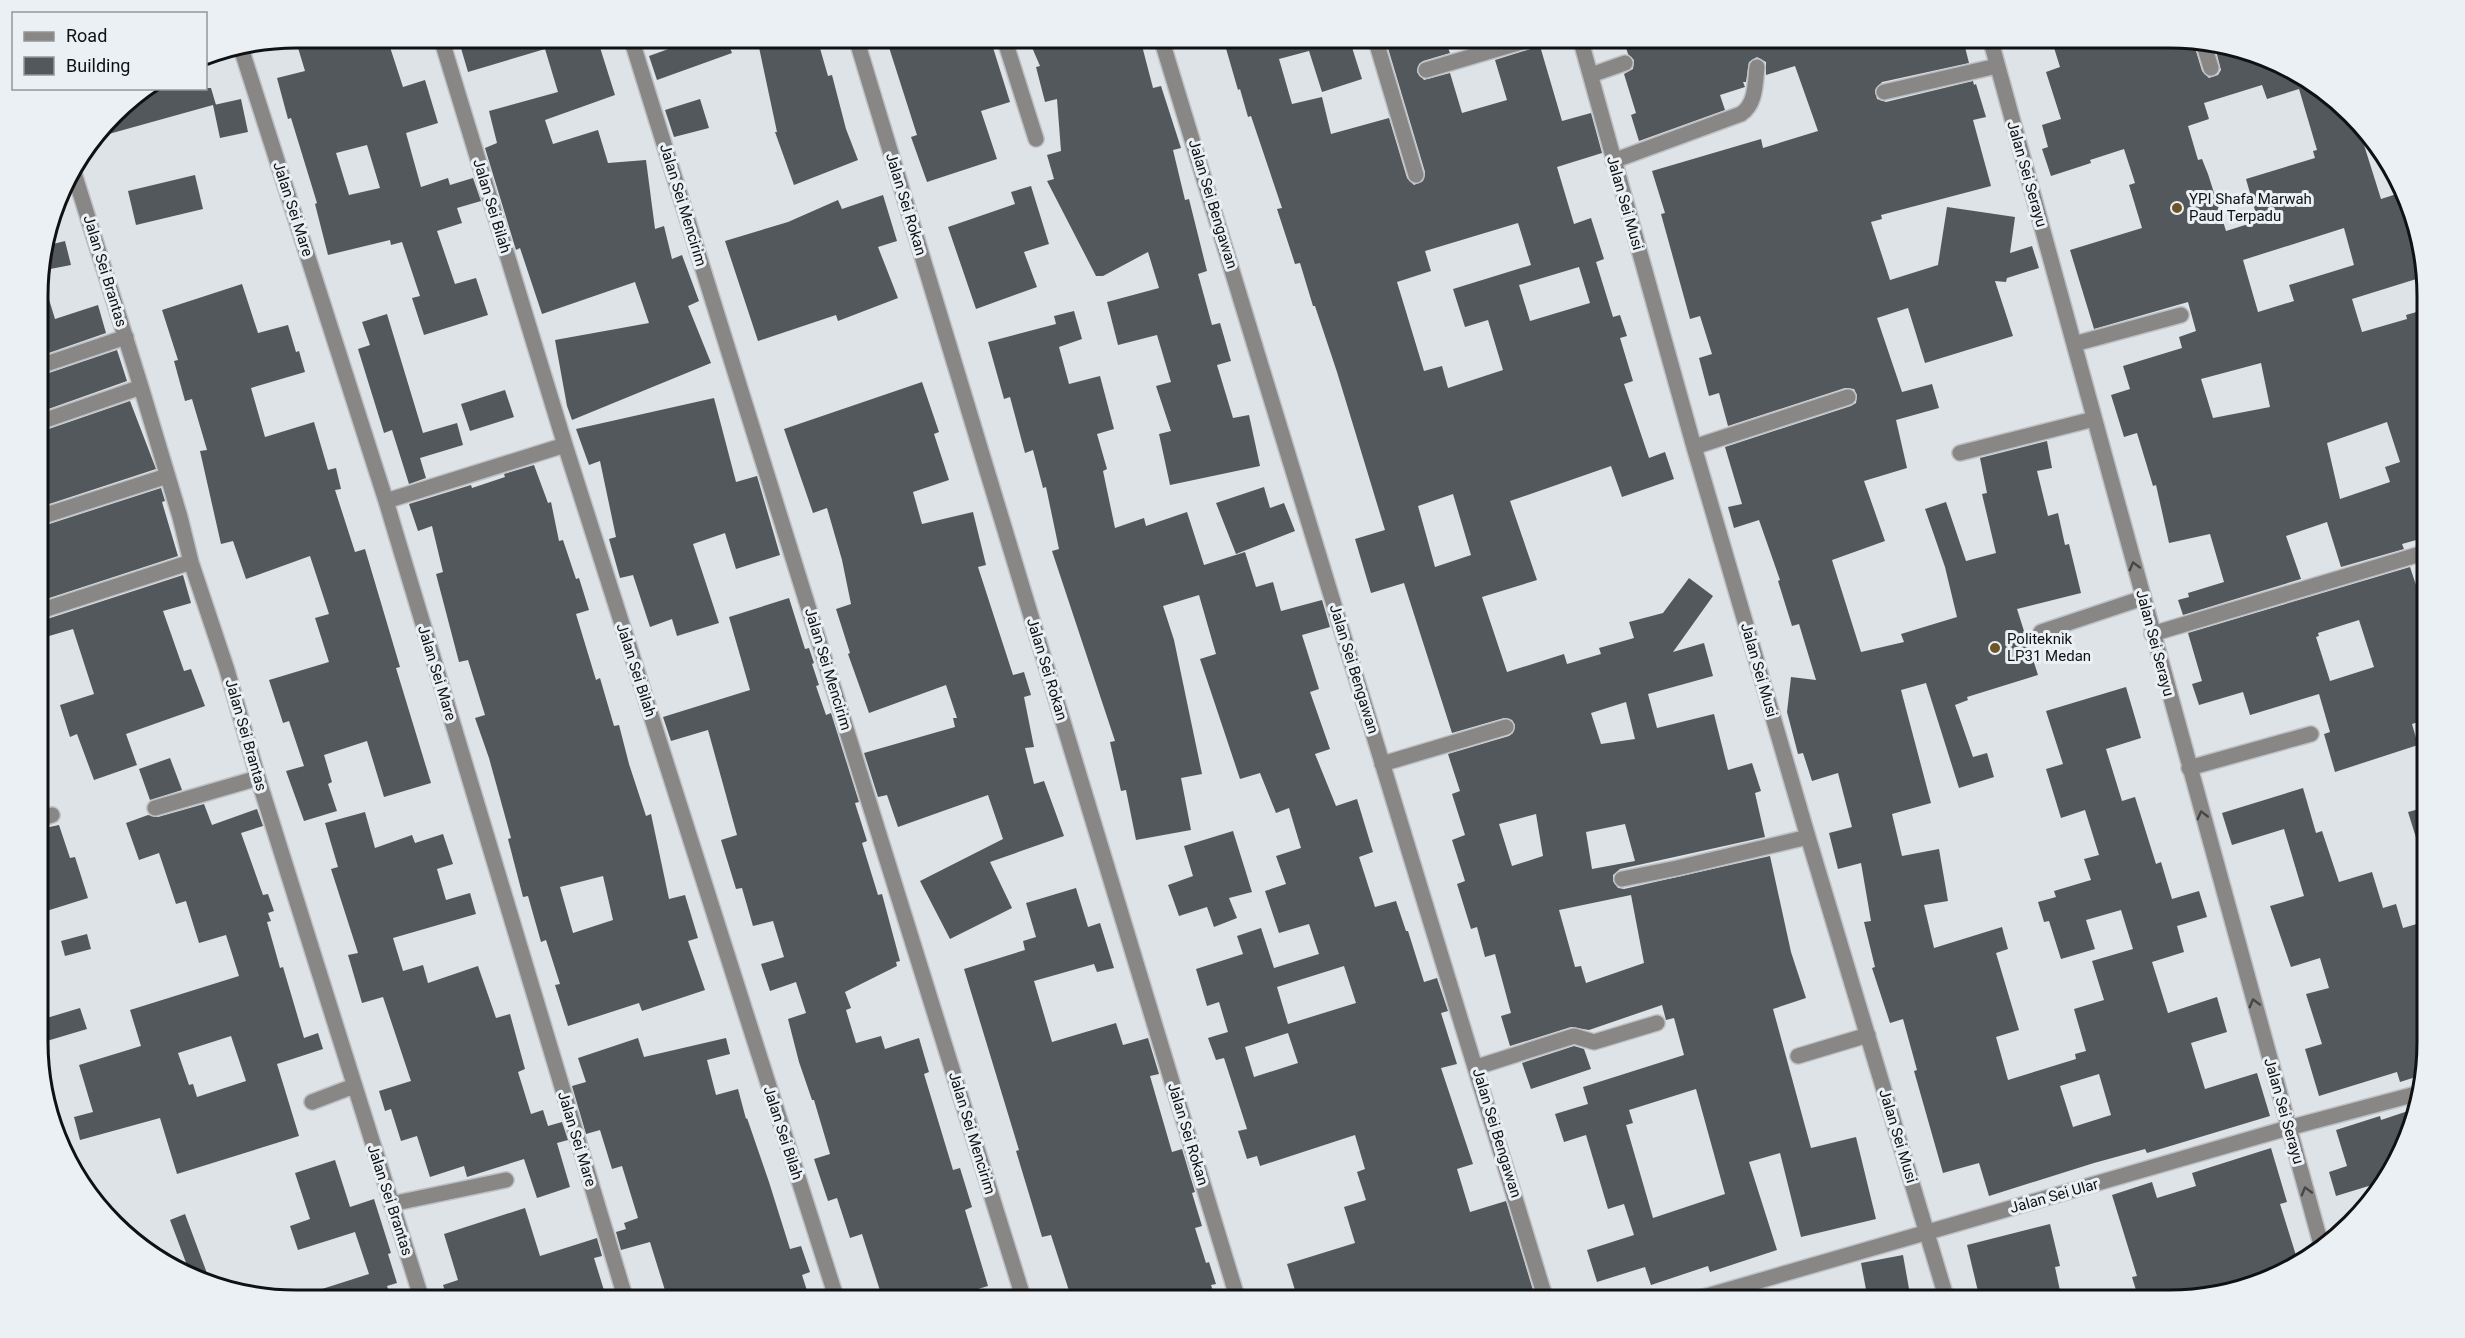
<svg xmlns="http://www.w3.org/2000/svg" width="2465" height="1338" font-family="Roboto,sans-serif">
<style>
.building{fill:#53585c;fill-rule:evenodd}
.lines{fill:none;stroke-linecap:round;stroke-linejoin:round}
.minor-casing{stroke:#bdc1c6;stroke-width:18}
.minor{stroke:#898785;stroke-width:15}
.oneway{stroke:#464646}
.poi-dot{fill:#6e5426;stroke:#ebf0f5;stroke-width:2}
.labels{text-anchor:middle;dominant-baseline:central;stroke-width:6;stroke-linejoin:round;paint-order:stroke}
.street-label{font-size:15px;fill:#0f1112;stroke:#ebf0f5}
.poi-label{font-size:15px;fill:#0f1112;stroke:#ebf0f5;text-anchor:start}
.rim{fill:none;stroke:#0f1112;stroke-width:3}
</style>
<rect width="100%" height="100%" fill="#dee3e8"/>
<!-- building -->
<path class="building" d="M295,38h92l16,49 22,-7 13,43 -32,10 15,54 27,-9 2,7 23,-7 8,23 -24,7 5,15 -25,8 18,53 21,-6 12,37 -64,20 -12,-37 8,-2 -18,-54 -11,3 -1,-5 -62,15 -13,-51 2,-1 -26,-85 -3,1 -11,-41 28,-7zM367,145l13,43 -31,7 -13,-42z
M458,38h112v3l10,-3h17l18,57 -70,25 8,24 45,-14 10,33 38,-3 9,69 9,-3 8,33 10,-4 17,46 -11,5 23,57 -139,57 -5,-14 -12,-66 94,-17 -14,-41 -93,32 -22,-66 -4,2 -31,-102 12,-5 -8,-32 69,-19 -13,-43 -77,23z
M699,38h27l6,15 -75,27 -8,-24z
M757,38h60l11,38 4,-1 14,54 12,31 -64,25 -19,-53h2z
M886,38h104l20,64 -29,9 16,48 -70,23 -16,-45 6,-2z
M1028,38h112l13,50 8,-2 20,62 -8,2 12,50 4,-1 18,72 -9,3 14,51 8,-2 11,38 -14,4 16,53 16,-3 11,51 -90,19 -11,-51 12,-3 -15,-45 15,-4 -14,-47 -39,10 -11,-43 52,-14 -11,-36 -45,24h-7l-49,-95 7,-2 -7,-24 14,-4 -4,-52 -12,3 -9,-35 4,-1z
M1223,38h126l13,41 -40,13 -13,-41 -30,8 13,45 30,-7 9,37 58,-16 18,60 7,7 9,-4 2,-9 -40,-134h59l6,15 -27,8 -4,3 -2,8 7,8 26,-7 12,40 45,-13 -12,-40 45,-14 22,75 29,-8 11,40 -45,14 17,57 17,-6 13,41 -8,3 17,55 7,-2 7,21 -7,2 13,43 -9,3 25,74 16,-6 9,27 -52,18 -11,-31 -101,35 27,79 -55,17 25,75 57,-18 3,10 34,-10 -2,-6 35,-10 -5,-16 34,-9 26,-35 24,18 -40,56 31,-9 9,33 -65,18 9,34 57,-14 14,56 24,-7 9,28 -6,2 10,44 -145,32 -7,6v6l5,7 6,1 146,-33 21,96 15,46 -33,11 38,139 45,-11 20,82 -75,18 -21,-84 -31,9 28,88 -67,22 -2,-6 -57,19 -6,-18 -48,15 -10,-32 47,-15 -10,-31 -16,5 -22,-74 -22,7 -9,-28 33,-10 -5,-17 101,-32 -10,-37 -8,2 -4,-15 -73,25 -18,-3 -61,19 -9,-30 10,-3 -16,-59 -10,3 -8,-30 -6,2 -14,-45 8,-3 -13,-41 13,-5 -13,-41 8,-3 -12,-37 61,-18 4,-3 2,-8 -3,-5 -8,-2 -52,15 -48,-150 -33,10 -16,-54 30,-9 -48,-158 -22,-66h-2l-13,-43 -5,1 -18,-55 5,-1 -31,-92 -3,1 -8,-28 -2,1zM1518,223l13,42 -78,24 12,38 23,-7 15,50 -55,18 -6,-22 -18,5 -27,-89 34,-11 -6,-20zM1579,267l11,36 -60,18 -11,-36zM1453,494l18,61 -36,12 -17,-61zM1626,702l9,37 -34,5 -10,-31zM1536,814l7,42 -31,10 -13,-42zM1625,824l10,37 -43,8 -6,-37zM1631,895l13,68 -58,20 -5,-17 -6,1 -16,-57zM1696,1089l29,105 -72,24 -27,-93 7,-2 -4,-13z
M1623,38h138l2,9 28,-9h132l3,11 37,-10 6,24 -87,19 -7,8 2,9 9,3 87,-21 1,4 2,-1 10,33 -13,3 18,66 -110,29 1,4 -11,3 19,58 48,-15 9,-58 68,10 -5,36 22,-7 7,22 -32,10 -1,4 -11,-1 18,55 -88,27 -17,-55 -31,10 25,74 30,-8 7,24 -43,12 11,48 -43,13 21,60 -53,19 29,92 43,-10 -3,-8 56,-17 -12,-50 -20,-58 21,-7 20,59 30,-8 -14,-59 5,-1 -7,-35 67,-17 5,27 -15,3 11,45 10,-3 7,32 4,-1 12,49 -64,16 21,66 -71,22 1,3 -13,5 18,52 14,-4 7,24 -35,11 -33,-105 -25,7 30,113 -39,11 10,42 37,-7 9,52 -24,4 10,43 68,-21 6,22 -12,4 23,77 -23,7 12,43 68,-21 -1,-5 11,-3 -12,-42 30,-9 -12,-39 41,-12 -12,-39 -35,10 9,29 -34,10 -12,-38 -5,1 -6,-20 18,-5 -2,-6 37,-11 -7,-21 15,-4 -14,-45 -24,8 -15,-49 17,-5 -17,-53 80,-24 15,51 -35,11 16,52 13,-4 21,67 5,-2 11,37 27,-8 8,26 -30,9 7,26 -32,10 16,51 49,-16 10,35 -36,11 14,46 52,-16 13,43 -123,37 -2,-4 -51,14 -105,33 -10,-33 -36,10 -29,-102 3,-1 -14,-51 -13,4 -18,-55 3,-1 -11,-45 7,-1 -10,-58 -23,6 -9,-36 23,-6 -14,-54 -26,8 -9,-28 -5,1 -11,-42 4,-35 25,3 -17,-56 -7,2 -14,-45 2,-1 -21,-60 -25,8 -6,-21 14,-3 -17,-57 126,-41 5,-3 1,-8 -3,-6 -9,-1 -117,38 -9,-33 -10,3 -10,-38 13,-4 -12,-38 -10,3 -29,-105 4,-1 -13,-42 109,-32 2,9 55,-17 -23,-65 -29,9v-13l-9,-5 -8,5 -3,20h-3l2,5 -25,8 5,15 -86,31 -8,-26 5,-2 -12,-39 9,-5 1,-9 -6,-6zM2099,1074l12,41 -38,12 -13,-41z
M2051,38h118l24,3 9,30 7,7 9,-3 3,-5 -7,-27 22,3 62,26 61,57 22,70 22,-7 11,22 12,62 -74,23 10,33 45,-13 -1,-4 21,-6v187l-6,2 6,20v19l-25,7 2,5 -63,18 -14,-45 -41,14 15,43 -118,36 -5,-15 11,-3 -1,-4 36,-11 -14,-48 -41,9 -13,-58 -3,1 -16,-53 -13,4 -13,-42 19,-6 -7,-23 59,-18 -3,-11 17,-6 -8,-29 -94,27 -24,-79 72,-22 -13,-43 6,-2 -11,-34 -34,11 1,3 -40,13 -9,-27 6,-2 -6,-22 19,-6 -15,-47 14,-5zM2262,85l5,14 32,-10 18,61 -4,1 2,7 -69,21 12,42 -32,10 -18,-57 -6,-15 -4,1 -10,-34 21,-7 -5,-16zM2344,228l10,37 -65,20 5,16 -36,11 -15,-52zM2261,363l9,44 -57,11 -12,-39zM2387,422l13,40 -15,5 5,15 -50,17 -13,-56z
M147,88h64l5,17h-2l27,-6 7,33 -28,6 -7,-33 -115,32 27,-35z
M700,99l9,29 -35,9 -9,-27z
M195,175l8,34 -67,16 -8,-34z
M1031,186l18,58 -25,8 13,35 -61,22 -28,-82 67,-23 -4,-12z
M883,195l14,46 -19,6 20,51 -60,23 -2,-6 -78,26 -33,-100 63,-19 50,-22 4,9z
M65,241l6,24 -26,5 -3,-15 3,-9z
M43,280l12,39 43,-14 8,28 -66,23v-75z
M242,284l16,49 30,-8 8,27 3,-1 6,21 -54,16 14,49 49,-15 14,48 8,-2 5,21 -6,1 20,62 10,-3 35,118 -4,1 35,115 -47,14 -17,-56 -43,14 8,27 -4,2 9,27 -33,10 -18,-50 18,-5 -15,-45 -6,2 -14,-43 60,-18 -14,-44 14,-4 -19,-58 -64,23 -13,-38 -12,3 -21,-93 7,-1 -15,-51 -7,2 -11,-40 4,-1 -16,-50z
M1074,311l8,28 -23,8 10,37 31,-8 14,53 -17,5 10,35 -4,2 12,57 29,-10 2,8 41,-14 17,53 41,-13 11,35 17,-5 8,29 41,-11 8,27 -28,8 17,54 -9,3 20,57 -15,5 21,52 21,-7 16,53 -14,5 16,50 21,-6 10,30h2l16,51 13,-4 11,33 -7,2 16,51 -16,4 32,96 -16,5 13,43 36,-11 30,99h-78l-2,-6 -21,6h-137l-11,-36 68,-21 -11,-36 22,-7 -9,-28 8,-3 -10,-34 -95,31 -3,-10 -10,3 -9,-28 9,-2 -23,-71 -8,2 -8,-22 20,-6 -9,-30 -12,4 -11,-37 47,-15 -6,-18 24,-8 13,40 45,-14 -10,-30 -30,9 -14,-42 21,-7 -10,-28 25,-8 -12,-40 -13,5 -16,-40 -20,6 -40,-120 16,-5 -17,-59 -36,11 11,34 28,134 -21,4 10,52 -55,10 -10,-50 -5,1 -11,-49 5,-1 -63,-190 7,-2 -13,-62 -3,1 -10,-38 -8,3 -15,-56 -6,2 -16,-57 68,-18 -2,-8zM1344,966l12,37 -68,21 -11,-37zM1288,1033l10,30 -44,14 -9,-30z
M387,314l36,119 34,-10 6,22 -43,13 6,20 -17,6 -17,-54 -8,3 -26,-84 12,-4 -8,-23z
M117,350l10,31 -87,31v-36z
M922,382l17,50 -5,2 15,46 -36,12 9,32 51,-12 13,53 -8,2 35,108 11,-3 7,23 -7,2 10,50 -9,1 9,36 10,-3 20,55 -74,26 22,46 -62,31 -30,-58 83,-42 -15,-44 -90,32 -11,-32 -9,2 -14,-44 91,-26 -2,-9h4l-11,-33 -77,28 -21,-59 2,-1 -14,-44 15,-5 -9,-44 -15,-52 -14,5 -29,-84z
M505,390l9,27 -44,14 -9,-27z
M714,398l22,84 21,-6 23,79 -44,14 -11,-36 -32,11 26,79 -42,13 -5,-17 -22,8 -17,-52 -13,3 -11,-39 7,-2 -16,-76 -11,4 -13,-36z
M130,401l26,68 -116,38v-75z
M534,465l14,38 3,-1 8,39 4,-1 13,39 3,-1 10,32 -13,4 20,66 4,-2 14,48 5,-1 10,39 17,52 5,-2 18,85 16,-4 13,43 -10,3 17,49 -63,21 -3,-8 -71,23 -13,-41 5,-1 -14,-44 -5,2 -13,-46 -5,1 -15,-58 3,-1 -22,-80 -14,-40 10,-3 -17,-55 -9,2 -23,-88 7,-2 -11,-46 -14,5 -9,-27 62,-19 1,3 33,-11 -1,-3zM603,876l10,44 -40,13 -13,-46z
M1264,487l6,21 14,-5 11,28 -59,23 -20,-51z
M161,488l4,13 -3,1 16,54 -138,45v-74z
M2410,567l17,51v101l-15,5 6,21 -83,27 -11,-38 6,-2 -11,-38 -69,21 -7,-23 -44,13 -7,-21 10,-3 -14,-48zM2359,620l15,47 -44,14 -14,-44 3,-1 -1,-3z
M183,575l8,28 -28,8 21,60 7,-2 14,37 -79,28 11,31 -43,15 -17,-46 -7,3 -10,-32 34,-11 -21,-65 -24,7 -5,-16z
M789,598l16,51 4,-1 5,15 -2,1 7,21 -3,1 10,29 5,-2 28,89 -4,1 12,38 -5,2 16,52 4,-1 18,67 -4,1 1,4 -52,26 6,16 -5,2 10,33 25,-7 4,13 34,-11 10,34 -5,2 29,96 7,-2 12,39 -7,3 23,76 -47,14h-58l-21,-66 -12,4 -13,-40 -9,3 -14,-42 16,-5 -16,-54h-2l-13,-38 -11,-43 18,-6 -10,-31 -26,9 -9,-27 23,-7 -11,-36 -20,5 -11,-38 -6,1 -15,-49 16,-5 -29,-105 -37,11 -8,-24 87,-27 -21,-73z
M170,758l12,32 -32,10 -11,-31z
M2303,788l13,45 6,-2 17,51 33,-10 11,36 13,-4 7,24 24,-7v137l-5,17 -22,7 -3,-10 -78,24 -14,-47 17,-5 -16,-50 23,-6 -9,-30 -29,9 -21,-61 34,-10 -20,-67 -52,16 -10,-32z
M204,804l8,21 45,-16 6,17 -22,7 22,62 5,-1 6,17 -6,2 3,8 -4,1 13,46 3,-1 21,71 14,-5 5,16 -46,15 22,72 -122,38 -17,-56 -80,22 -6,-23 19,-5 -14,-47 62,-19 -11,-36 109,-34 -13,-41 -27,8 -13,-42 -10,3 -17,-51 -20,7 -13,-37 22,-8 10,2zM231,1036l15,45 -49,16 -4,-13 -4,1 -11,-32z
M2427,807v53h-4l-15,-48z
M365,812l10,36 37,-13 3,8 28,-9 10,30 -16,5 9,31 24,-7 6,21 -83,24 10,33 20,-6 5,18 50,-17 18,52 14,-4 15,55 -7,3 13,42 12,-4 5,16 14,-4 6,18 -11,3 13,44 -33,11 -13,-39 -57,18 -3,-11 -34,11 -13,-41 -16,5 -10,-32 -6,2 -6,-20 32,-10 -28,-84 -21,6 -14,-48 10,-2 -27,-84 7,-2 -13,-44z
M59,825l11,33 5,-1 13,41 -48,15v-84z
M1233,831l19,61 -23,6 8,20 -23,9 -7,-20 -28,9 -11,-31 25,-9 -9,-30z
M1076,888l12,39 12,-4 14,45 -17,4 -3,-8 -60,17 18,61 64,-19 7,22 25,-7 11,36 -9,2 22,76 10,-3 13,43 -3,1 10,33 -7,2 11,35 3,-1 7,22 -5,1 5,15h-144l-21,-65 -9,2 -26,-86 3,-1 -55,-181 61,-19 -2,-9 13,-4 -10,-34z
M87,934l4,15 -26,7 -4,-15z
M80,1008l7,21 -47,14v-23z
M638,1038l6,19 82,-19 4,16 -23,6 9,35 22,-6 8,30 1,-1 22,64 21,67 11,-3 9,26 -8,3 8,25h-142l-18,-58 -29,8 -5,-18 10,-3 -2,-6 14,-5 -16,-52 -10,3 -12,-39 -14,4 -14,-48 14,-4 -8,-24z
M1574,1046l10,3 7,20 -60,20 -9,-26z
M2411,1110l-18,61 -8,10 -49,15 -7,-24 18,-6 -11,-36 44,-14 1,4z
M2271,1148l16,54 -7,2 19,61 -114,35h-46l-7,-23 5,-1 -25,-81 40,-13 5,16 39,-12 -4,-13z
M335,1160l15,47 24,-8 17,54 -3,1 9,29 -10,3 5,14h-95v-3l72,-23 -14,-42 -57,18 -8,-24 20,-7 -15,-46z
M525,1208l15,48 57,-18 5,18 -8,2 13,42h-159l-5,-15 15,-5 -14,-46z
M185,1214l26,70 -20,-8 -21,-56z
M2050,1224l10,42 -5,1 7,33h-82l-13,-55z
M1903,1255l8,45h-43l-7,-37z"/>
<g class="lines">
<defs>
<path id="minor" d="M441,38l124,407 272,855
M631,38l393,1262
M856,38l382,1262
M1004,38l32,101
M1161,38l385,1262
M1375,38l41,137
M1580,38l114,409 114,390 139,463
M1990,38l332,1210
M2203,42l8,26
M241,48l145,453 240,799
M1426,70l109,-32
M1591,75l34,-12
M1884,92l113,-26
M1613,161l128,-47c15,-10 14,-30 16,-47
M73,170l68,217 39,130 11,45 36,108 31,108 164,522
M2074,344l107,-29
M40,366l86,-29
M40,422l101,-35
M1694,447l154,-50
M1960,453l134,-34
M386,501l179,-56
M40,517l127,-41
M40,611l151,-49
M2041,632l102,-34
M2152,634l275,-82
M1382,764l124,-37
M2189,768l122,-34
M155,808l103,-30
M40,819l12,-4
M1622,879l55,-11 131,-31
M1798,1056l70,-21
M1477,1067l97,-31 20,6 63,-19
M312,1102l42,-16
M391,1204l115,-24
M1693,1300l595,-172 128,-34"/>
</defs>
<!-- minor casing -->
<use href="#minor" class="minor-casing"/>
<!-- minor -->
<use href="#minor" class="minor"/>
</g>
<!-- one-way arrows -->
<defs><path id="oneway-chevron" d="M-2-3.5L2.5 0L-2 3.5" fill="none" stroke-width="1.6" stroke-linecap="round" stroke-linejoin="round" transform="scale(1.5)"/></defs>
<g class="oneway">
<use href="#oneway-chevron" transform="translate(2134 566) rotate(-105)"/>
<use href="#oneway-chevron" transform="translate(2202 815) rotate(-105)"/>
<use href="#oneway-chevron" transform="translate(2254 1003) rotate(-105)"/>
<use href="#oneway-chevron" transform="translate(2306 1191) rotate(-106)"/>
</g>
<!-- markers -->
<g class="poi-dot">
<circle cx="2177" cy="208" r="6"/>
<circle cx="1995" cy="648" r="6"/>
</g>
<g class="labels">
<!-- street labels -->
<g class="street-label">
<text transform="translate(2027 174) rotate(74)">Jalan Sei Serayu</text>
<text transform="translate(1625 203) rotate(74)">Jalan Sei Musi</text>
<text transform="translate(906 204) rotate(73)">Jalan Sei Rokan</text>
<text transform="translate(1213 204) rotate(73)">Jalan Sei Bengawan</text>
<text transform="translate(683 205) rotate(73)">Jalan Sei Mencirim</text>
<text transform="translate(492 206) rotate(73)">Jalan Sei Bilah</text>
<text transform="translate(293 209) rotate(72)">Jalan Sei Mare</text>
<text transform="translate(105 271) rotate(73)">Jalan Sei Brantas</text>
<text transform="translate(2155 643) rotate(75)">Jalan Sei Serayu</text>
<text transform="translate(828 669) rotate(73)">Jalan Sei Mencirim</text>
<text transform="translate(1047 669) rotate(73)">Jalan Sei Rokan</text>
<text transform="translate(1354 669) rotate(73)">Jalan Sei Bengawan</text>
<text transform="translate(636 670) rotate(72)">Jalan Sei Bilah</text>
<text transform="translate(1759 670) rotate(74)">Jalan Sei Musi</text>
<text transform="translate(437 673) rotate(73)">Jalan Sei Mare</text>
<text transform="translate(246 735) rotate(74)">Jalan Sei Brantas</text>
<text transform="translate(2284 1111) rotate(74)">Jalan Sei Serayu</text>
<text transform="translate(783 1133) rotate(72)">Jalan Sei Bilah</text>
<text transform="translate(972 1133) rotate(73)">Jalan Sei Mencirim</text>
<text transform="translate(1497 1133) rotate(73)">Jalan Sei Bengawan</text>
<text transform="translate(1188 1134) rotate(73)">Jalan Sei Rokan</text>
<text transform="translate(1898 1136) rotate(73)">Jalan Sei Musi</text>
<text transform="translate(577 1139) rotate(73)">Jalan Sei Mare</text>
<text transform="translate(2054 1196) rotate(-16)">Jalan Sei Ular</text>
<text transform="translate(390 1200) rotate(72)">Jalan Sei Brantas</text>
</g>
<!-- poi labels -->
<g class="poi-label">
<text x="2189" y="199">YPI Shafa Marwah<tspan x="2189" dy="17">Paud Terpadu</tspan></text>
<text x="2007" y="639">Politeknik<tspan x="2007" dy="17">LP31 Medan</tspan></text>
</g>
</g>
<!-- crop -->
<path d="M0 0H2465V1338H0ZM296 48H2169A248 248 0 0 1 2417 296V1042A248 248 0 0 1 2169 1290H296A248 248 0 0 1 48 1042V296A248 248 0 0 1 296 48Z" fill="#ebf0f5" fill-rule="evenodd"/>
<path class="rim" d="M296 48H2169A248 248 0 0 1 2417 296V1042A248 248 0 0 1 2169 1290H296A248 248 0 0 1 48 1042V296A248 248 0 0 1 296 48Z"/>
<!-- legend -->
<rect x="12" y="12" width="195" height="78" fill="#ebf0f5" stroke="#93979a" stroke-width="1.5"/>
<rect x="24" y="32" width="30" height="9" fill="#898785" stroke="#93979a" stroke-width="1.5"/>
<text x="66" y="42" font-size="18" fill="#0f1112">Road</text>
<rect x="24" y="57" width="30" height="18" fill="#53585c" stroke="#93979a" stroke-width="1.5"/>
<text x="66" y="72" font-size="18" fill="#0f1112">Building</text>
</svg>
